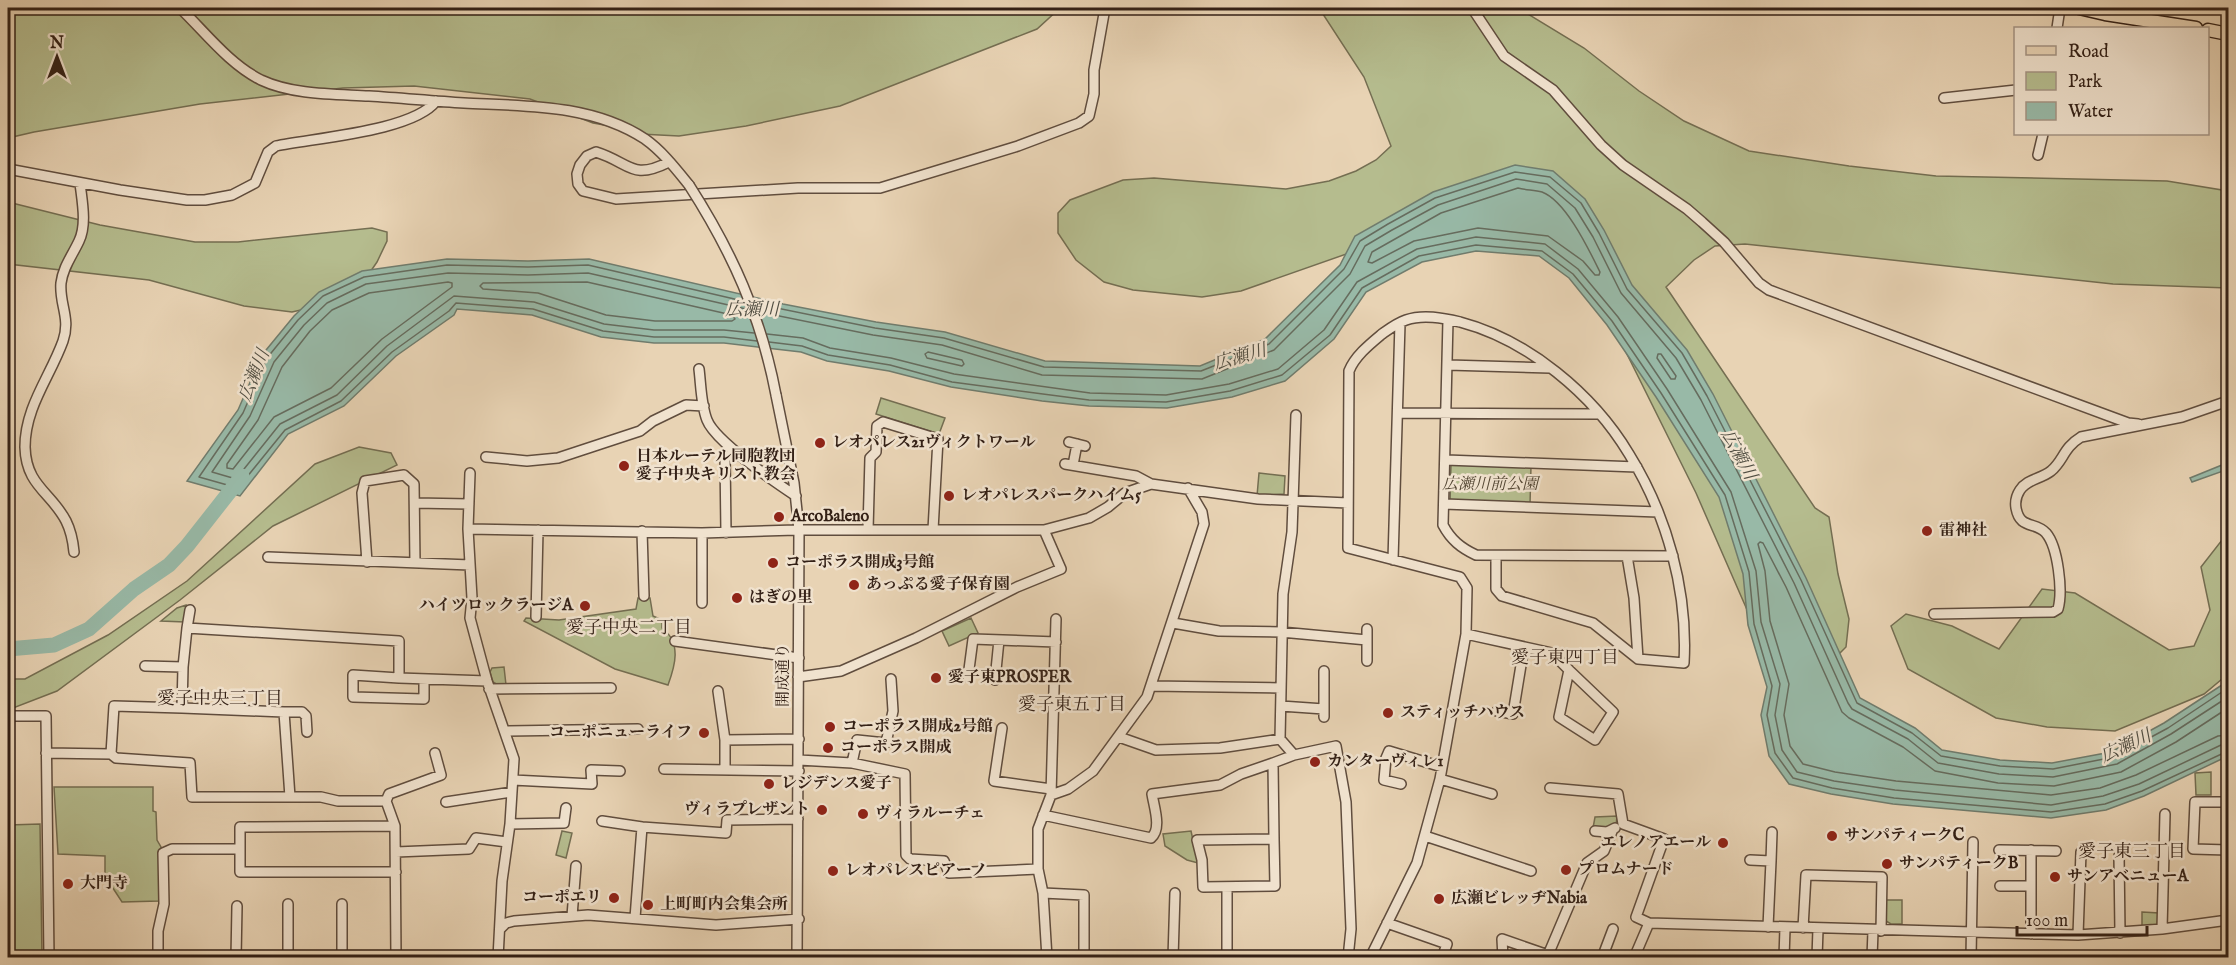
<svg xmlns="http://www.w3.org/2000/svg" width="2236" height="965" font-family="'IM FELL English','Noto Serif JP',serif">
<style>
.green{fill:#b5bc8e;stroke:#746e52;stroke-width:1.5}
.water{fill:#98b9a7;stroke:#707c6d;stroke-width:1.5}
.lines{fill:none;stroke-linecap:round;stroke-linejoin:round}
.shore{stroke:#666c5e;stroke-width:1.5}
.river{stroke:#98b9a7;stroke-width:15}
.minor-casing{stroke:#604d3e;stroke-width:12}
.major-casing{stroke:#332016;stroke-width:15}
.minor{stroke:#f0e2ce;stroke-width:9}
.major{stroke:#e8d3b4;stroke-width:12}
.minor-bridge-casing{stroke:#604d3e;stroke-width:12;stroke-linecap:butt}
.minor-bridge{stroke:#f0e2ce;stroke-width:9}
.poi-dot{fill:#8f2418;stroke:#f0e2ce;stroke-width:2}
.labels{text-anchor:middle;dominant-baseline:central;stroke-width:5;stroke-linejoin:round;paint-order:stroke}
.poi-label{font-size:16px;font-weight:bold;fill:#332016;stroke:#f0e2ce;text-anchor:start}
.park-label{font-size:16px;font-style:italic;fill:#544734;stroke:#f0e2ce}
.street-label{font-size:16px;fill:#332016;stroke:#f0e2ce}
.water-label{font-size:18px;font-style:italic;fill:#514e42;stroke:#f0e2ce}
.neighbourhood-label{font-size:18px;fill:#332016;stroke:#f0e2ce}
</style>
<rect width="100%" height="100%" fill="#e8d3b4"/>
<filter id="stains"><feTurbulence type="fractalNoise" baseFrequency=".00333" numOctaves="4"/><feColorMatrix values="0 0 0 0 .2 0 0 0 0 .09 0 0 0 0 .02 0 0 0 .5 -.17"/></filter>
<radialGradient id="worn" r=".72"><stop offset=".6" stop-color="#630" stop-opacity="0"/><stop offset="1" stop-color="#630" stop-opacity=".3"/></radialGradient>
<!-- green -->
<path class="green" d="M8,8h1052l-23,21 -197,77 -94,20 -67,10 -39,-2 -13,-5 -34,-6 -63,-24 -116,-13 -71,2 -143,16 -166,28 -26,6z
M1319,8h199l66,40 55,43 45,30 65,30 100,15 87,10 231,5 61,10v97l-115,-4 -368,-40 -30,2 -21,14 -28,27 149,221 14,9 9,57 11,45 -3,28 -14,14 -84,-49 -52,-119 -89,-179 -51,-61 -86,-13 -118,12 -111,39 -39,6 -69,-7 -29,-8 -28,-22 -18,-27v-20l12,-13 53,-20 31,-2 132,11 43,-8 27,-10 20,-11 15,-14 -27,-69z
M8,202l92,23 95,17h43l134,-14 15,4v9l-10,21 -13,19 -28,21 -44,10 -48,-6 -95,-26 -141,-16z
M881,398l64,20 -6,16 -63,-20z
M359,447l32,6 6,12 -124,61 -93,74 -123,91 -49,19v-31h17l83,-44 79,-54 128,-117z
M1451,464l80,2 -1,39 -80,-2z
M1259,473l26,3 -1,18 -27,2z
M2228,537v137l-24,20 -89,37 -68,-4 -51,-9 -88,-49 -17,-43 15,-12 46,12 47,23 43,-60 33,4 94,57 25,-4 16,-36 -9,-43 21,-27z
M638,598h12l3,18 9,4v8c20,15 13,38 6,57l-53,-16 -91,-48 2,-3 33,2 77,-11z
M186,605l-1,17 -24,-1 16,-13z
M971,618l7,15 -29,13 -7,-15z
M504,667l2,18h-8l-5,-3 -3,-10 2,-4z
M2211,772v23h-15l-1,-22z
M54,787h99v24l3,1 1,28 4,7 -2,54 -37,1 -17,-26v-20l-47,-2z
M1617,816l-1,10 -12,3 -11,-1 2,-11z
M40,824l2,133h-34v-132z
M562,831l10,2 -6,25 -10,-3z
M1191,831l7,32 -11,-3 -22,-14 -2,-12z
M1886,900h16v24h-11l-5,-3z
M2142,912l17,1v11l-17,2z"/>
<!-- water -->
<path class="water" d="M1515,165l38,6 32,28 19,31 28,55 55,65 26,44 93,184 54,120 55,30 27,22 58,10 52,3 59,-11 53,-29 64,-42v75l-84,40 -38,14 -55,8 -158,-14 -62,-10 -42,-10 -20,-28 -8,-41 6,-28 -19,-62 -5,-51 -24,-77 -63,-100 -49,-72 -38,-47 -30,-22 -63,-5 -54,11 -56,30 -32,47 -49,42 -53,16 -65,11 -78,-2 -47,-5 -91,-14 -62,-16 -62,-10 -26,-9 -77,-9h-70l-53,-6 -69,-22 -75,-6 -3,6 -58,41 -52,50 -56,28 -48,62 -53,-15 51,-71 24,-55 32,-39 25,-24 43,-21 85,-12 81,2 61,-2 194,45 93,18 69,10 100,29 155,5 65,-27 75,-74 15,-29 78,-44z
M2222,465l4,5 -34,12 -2,-4z"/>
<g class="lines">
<!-- shore -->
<path class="shore" d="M1518,188c7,2 16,2 24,4 24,9 47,58 58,80l-1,3h-4l-12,-14 -35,-25 -70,-8 -64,13 -42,22 -4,-1 4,-10 69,-39z
M448,282l4,1v4l-70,52 -51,49 -57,29 -41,52 -6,-1v-4l31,-44 24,-53 28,-36 22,-21 37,-17z
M587,282l145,33 3,4 -3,2h-77l-49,-6 -68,-22 -55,-4 -3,-3 3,-3z
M743,301l-155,-36 -60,2 -81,-2 -83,12 -41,19 -25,24 -31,38 -24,55 -44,64 39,11 47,-58 56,-29 51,-49 57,-41 7,-8 77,6 70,22 51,6h70l33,4
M757,304l118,24 69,10 100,29 157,4 68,-27 75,-75 16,-28 28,-17 47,-26 80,-26 35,5 31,26 18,30 28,56 55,64 25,43 94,184 56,123 55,30 29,23 59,10 53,3 61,-12 54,-29 60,-40
M746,309l-158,-36 -60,2 -80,-2 -82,11 -39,19 -23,22 -30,37 -24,54 -38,56 24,7 44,-55 57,-29 50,-49 67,-50 80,6 70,22 50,6h70l30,3
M760,312l113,23 69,10 100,30 160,4 72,-29 76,-76 15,-28 27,-16 46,-25 78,-26 31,5 28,24 18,29 28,56 55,65 25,42 93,183 54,120 4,6 56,30 30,24 61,11 54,3 64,-13 54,-30 57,-37
M767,334l36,4 27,10 61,10 63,16 136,19 76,2 63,-11 49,-15 46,-39 33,-48 60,-33 59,-12 69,7 33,25 40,48 49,72 64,103 25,79 5,51 19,62 -5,31 7,35 15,22 37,9 61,9 156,15 52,-9 36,-12 82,-39 7,-1
M769,342l33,4 26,9 62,10 62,17 137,18 77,2 64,-11 52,-16 48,-40 32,-47 57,-32 57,-11 66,6 31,23 39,47 49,72 64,102 24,77 5,52 18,62 -5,29 8,38 18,25 39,10 62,10 157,14 54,-8 37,-13 86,-40
M928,352l34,8 2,4 -2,2 -35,-8 -2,-4z
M1658,354h3l15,22 -1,3h-4l-14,-21z
M2228,708l-52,34 -55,30 -67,14 -56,-3 -63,-12 -32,-24 -54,-29 -7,-6 -56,-125 -23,-44 -3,-1 -2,2 7,27 5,50 19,63 -5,31 6,31 13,18 32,8 61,9 155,14 49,-7 36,-13 82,-39 10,-1"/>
<!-- river -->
<path class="river" d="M8,649l46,-4 35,-16 45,-40 35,-24 18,-19 55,-70"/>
<defs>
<path id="minor" d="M180,8c25,24 49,56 81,72 32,15 73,14 108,16 32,2 63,5 95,7 61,3 128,1 181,36 17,12 31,30 44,46
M1472,8l32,48 49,34 48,55 22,20 64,44 15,13 22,20 35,41 10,7 359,133 10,1
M2057,28l3,-20
M1944,98l72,-8
M2038,155l5,-21
M669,162c-38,19 -38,1 -73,-10l-9,4 -7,9 -3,9 1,10 5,7 33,8 182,-11h82l138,-42 61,-23 10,-7 5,-22v-24l11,-62
M8,169l112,21 67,10h18l27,-5 23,-12 13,-31 8,-6c38,-8 138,-15 160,-45
M1448,320l-5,205c8,15 18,23 33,30l197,1
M1448,365l102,3
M699,369c2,16 2,36 8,51 8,21 68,62 89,76
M776,395l18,88 5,47 -2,428
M1398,413l201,1
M1069,442l16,4
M486,457l41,4 31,-3 82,-27 13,-10 33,-16 18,1
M1446,460l191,7
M1065,464l71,12 15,8
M1073,465l4,-21
M415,503l54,1
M1444,504l214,8
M468,529l2,-56
M868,530l2,-72 6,-6 1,-26 6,-4 55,17 -5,91
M1044,530l45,-12 19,-11 17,-14 26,-9 107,15 90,4
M642,531l2,65
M726,533l-1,-77h17
M74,552c-1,-11 -3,-21 -8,-31 -15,-29 -40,-35 -41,-74 0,-40 25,-70 38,-106 8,-23 -4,-37 -2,-58 2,-16 11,-27 18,-42 8,-17 3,-40 1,-58
M1627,556l7,42 4,61
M268,557l202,8
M1393,560l7,-237
M367,562l-5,-69 3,-12 39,-6 10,9 1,79
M702,603v-70
M1934,614l119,-2 5,-3c5,-18 0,-62 -12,-76 -11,-12 -26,-3 -30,-25 -1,-6 0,-12 4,-18 7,-11 21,-11 31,-19 13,-11 12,-23 30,-34l101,-20 46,-16
M536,617l2,-87
M1173,623l46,8 62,1 86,8
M187,628l3,-18
M1367,629v32
M1466,634l86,19 17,17 -10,47 36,23 18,-28 -44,-42
M675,641l124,17
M145,666l38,1
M968,677l5,-38 83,3
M399,678l-46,-3v22l71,2v-20
M995,680l4,-40
M1151,686l130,2
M489,689l122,-1
M718,691l7,49 74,-1
M1281,706l43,3
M182,708l102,4 6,85
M1497,711l16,3 11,-67
M284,712h18l4,4 1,16
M8,716h38l3,242
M1324,717v-46
M1002,728l-8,53 57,8
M505,731l133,-2
M1119,737l37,13 64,-2 60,-9 14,16 42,-9 10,56 5,127 -3,29
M1280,739l3,-145 9,-62 4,-117
M725,740v30
M46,753l65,1 5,4 74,5 2,34h129l17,4h48l9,25 1,132
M111,754l3,-48 68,2 1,-41 4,-39 212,13v37l88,3
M799,760l53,3 53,11 1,81 4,4 34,2 5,12 89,-4
M852,763l5,-23 29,3 7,-32 -2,-32
M664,769l135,2
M1440,779l52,15
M513,780l79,4 -1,-14 29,1
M1401,784l-17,-4 2,-22 3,-7 53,16
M1550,788l68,6 5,30 41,15 -28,78 13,6
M1051,795l5,-176
M386,801l3,-7 52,-19 -6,-22
M446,802l66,-10
M2228,802h-33l-2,47 35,1
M1043,815l108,23c11,-9 3,-31 1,-44l68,-9 21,-11 32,-11
M602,821l40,6
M510,824l54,-1 2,-15
M395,826l-155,1v45h156
M1595,831l12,1 8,-4
M1425,836l106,35
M1274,839l1,47 -72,1 -1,-27 -5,-20z
M1274,839l-1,-76 21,-8
M1999,850l57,1
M396,852l73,-3 7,-11 31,4
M2119,856l1,77
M1750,860l21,1 -3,66
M1771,861l1,-29
M2000,886h31
M1043,893l41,2v63
M342,904v54
M572,916l4,-50
M635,918l7,-91 84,6 1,-13 71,-1
M1387,923l60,21 -5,14
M501,928l5,-5 8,-2 74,-6 128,10 83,-6
M1803,928l3,-53 76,2 -1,54
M2162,929l3,-115
M2031,934v-84
M2078,935l3,-83
M158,958v-27l6,-27 -1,-51 9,-4h67
M236,958l1,-52
M288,958v-54
M498,958l4,-77 8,-57 4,-65 -27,-78 -17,-63 2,-20 -4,-69 234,4 94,-3h248l17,39 -44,18 -101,51 -75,33 -43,6
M1047,958l-4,-65 -5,-24v-40l13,-34 17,-6 25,-18 54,-74 57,-173 -2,-12 -14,-24
M1173,958l2,-65
M1227,958v-71
M1370,958l47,-95 23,-84 26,-145 1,-46 -7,-11 -112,-29 1,-177c6,-15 21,-27 33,-37 7,-5 15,-11 24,-14 17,-6 37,-2 54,2 68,18 133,72 169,132 38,61 59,137 55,209l-46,-4 -45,-36 -91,-27 -6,-7v-33
M1503,958l-1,-19 46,16 39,-92 17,-12 9,-22
M1602,958l11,-29
M1634,958l15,-35 429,12 84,-6 66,-9
M1784,958l1,-30
M1817,958l1,-29
M1872,958l1,-27
M1971,958l2,-116"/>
<path id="major" d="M2079,8l26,6 91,14
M2208,30l20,4"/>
</defs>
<!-- minor casing -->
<use href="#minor" class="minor-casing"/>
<!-- major casing -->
<use href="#major" class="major-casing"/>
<!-- minor -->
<use href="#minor" class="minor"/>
<!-- major -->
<use href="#major" class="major"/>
<defs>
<path id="minor-bridge" d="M689,185c43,67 72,131 87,210"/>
</defs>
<!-- minor-bridge casing -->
<use href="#minor-bridge" class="minor-bridge-casing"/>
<!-- minor-bridge -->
<use href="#minor-bridge" class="minor-bridge"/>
</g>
<!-- markers -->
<g class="poi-dot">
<circle cx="820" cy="443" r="6"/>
<circle cx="624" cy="466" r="6"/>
<circle cx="949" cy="496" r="6"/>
<circle cx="779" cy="517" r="6"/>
<circle cx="1927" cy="531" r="6"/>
<circle cx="773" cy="563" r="6"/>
<circle cx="854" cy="585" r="6"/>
<circle cx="737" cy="598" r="6"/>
<circle cx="585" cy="606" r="6"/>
<circle cx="936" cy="678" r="6"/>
<circle cx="1388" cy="713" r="6"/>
<circle cx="830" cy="727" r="6"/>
<circle cx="704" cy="733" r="6"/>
<circle cx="828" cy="748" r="6"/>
<circle cx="1315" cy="762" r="6"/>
<circle cx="769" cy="784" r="6"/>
<circle cx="822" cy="810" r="6"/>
<circle cx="863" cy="814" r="6"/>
<circle cx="1832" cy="836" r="6"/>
<circle cx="1723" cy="843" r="6"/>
<circle cx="1887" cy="864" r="6"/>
<circle cx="1566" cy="870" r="6"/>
<circle cx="833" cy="871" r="6"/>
<circle cx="2055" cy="877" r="6"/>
<circle cx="68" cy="884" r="6"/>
<circle cx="614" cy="898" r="6"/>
<circle cx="1439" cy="899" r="6"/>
<circle cx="648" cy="905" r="6"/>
</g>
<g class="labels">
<!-- poi labels -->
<g class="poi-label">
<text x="832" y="443">レオパレス21ヴィクトワール</text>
<text x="636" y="457">日本ルーテル同胞教団<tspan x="636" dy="18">愛子中央キリスト教会</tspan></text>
<text x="961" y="496">レオパレスパークハイム5</text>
<text x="791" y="517">ArcoBaleno</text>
<text x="1939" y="531">雷神社</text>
<text x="785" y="563">コーポラス開成3号館</text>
<text x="866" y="585">あっぷる愛子保育園</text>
<text x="749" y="598">はぎの里</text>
<text x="573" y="606" text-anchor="end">ハイツロックラージA</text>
<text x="948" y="678">愛子東PROSPER</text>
<text x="1400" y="713">スティッチハウス</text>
<text x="842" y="727">コーポラス開成2号館</text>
<text x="692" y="733" text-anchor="end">コーポニューライフ</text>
<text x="840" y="748">コーポラス開成</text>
<text x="1327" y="762">カンターヴィレ1</text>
<text x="781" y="784">レジデンス愛子</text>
<text x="810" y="810" text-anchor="end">ヴィラプレザント</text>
<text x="875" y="814">ヴィラルーチェ</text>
<text x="1844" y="836">サンパティークC</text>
<text x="1711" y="843" text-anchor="end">エレノアエール</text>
<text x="1899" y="864">サンパティークB</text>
<text x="1578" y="870">プロムナード</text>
<text x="845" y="871">レオパレスピアーノ</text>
<text x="2067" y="877">サンアベニューA</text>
<text x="80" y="884">大門寺</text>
<text x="602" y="898" text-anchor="end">コーポエリ</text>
<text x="1451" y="899">広瀬ビレッヂNabia</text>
<text x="660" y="905">上町町内会集会所</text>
</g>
<!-- park labels -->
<g class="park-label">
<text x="1490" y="485">広瀬川前公園</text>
</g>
<!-- street labels -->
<g class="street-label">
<text transform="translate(784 675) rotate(-90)">開成通り</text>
</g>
<!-- water labels -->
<g class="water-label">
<text x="752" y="310">広瀬川</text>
<text transform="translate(1240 358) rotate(-16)">広瀬川</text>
<text transform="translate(255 376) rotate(-68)">広瀬川</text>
<text transform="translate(1738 455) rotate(62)">広瀬川</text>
<text transform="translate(2126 747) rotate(-25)">広瀬川</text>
</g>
<!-- neighbourhood labels -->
<g class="neighbourhood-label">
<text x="629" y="628">愛子中央二丁目</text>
<text x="1565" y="658">愛子東四丁目</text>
<text x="220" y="699">愛子中央三丁目</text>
<text x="1072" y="705">愛子東五丁目</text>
<text x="2132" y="852">愛子東三丁目</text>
</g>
</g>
<!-- margin -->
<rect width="2236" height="965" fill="none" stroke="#e8d3b4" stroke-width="30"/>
<rect x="9" y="9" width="2218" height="947" fill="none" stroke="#332016" stroke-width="3"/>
<rect x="15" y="15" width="2206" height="935" fill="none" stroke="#332016" stroke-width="1.5"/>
<!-- legend -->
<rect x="2014" y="27" width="195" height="108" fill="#f0e2ce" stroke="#a49484" stroke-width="1.5"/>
<rect x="2026" y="46" width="30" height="9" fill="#e8d3b4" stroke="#a49484" stroke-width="1.5"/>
<text x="2068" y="57" font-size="18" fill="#332016">Road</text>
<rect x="2026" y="72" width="30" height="18" fill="#b5bc8e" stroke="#a49484" stroke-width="1.5"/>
<text x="2068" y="87" font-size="18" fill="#332016">Park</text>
<rect x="2026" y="102" width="30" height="18" fill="#98b9a7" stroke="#a49484" stroke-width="1.5"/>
<text x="2068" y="117" font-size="18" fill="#332016">Water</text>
<!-- north arrow -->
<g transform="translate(57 57)" stroke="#f0e2ce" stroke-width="4.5" paint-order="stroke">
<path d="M0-4.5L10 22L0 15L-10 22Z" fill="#332016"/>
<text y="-9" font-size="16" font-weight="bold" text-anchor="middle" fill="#332016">N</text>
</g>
<!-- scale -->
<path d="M2017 926v9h130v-9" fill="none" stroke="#332016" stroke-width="3"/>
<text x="2026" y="926" font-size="18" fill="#332016" stroke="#f0e2ce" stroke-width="4.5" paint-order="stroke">100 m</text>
<rect width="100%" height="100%" filter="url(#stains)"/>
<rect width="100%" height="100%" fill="url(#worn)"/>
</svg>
